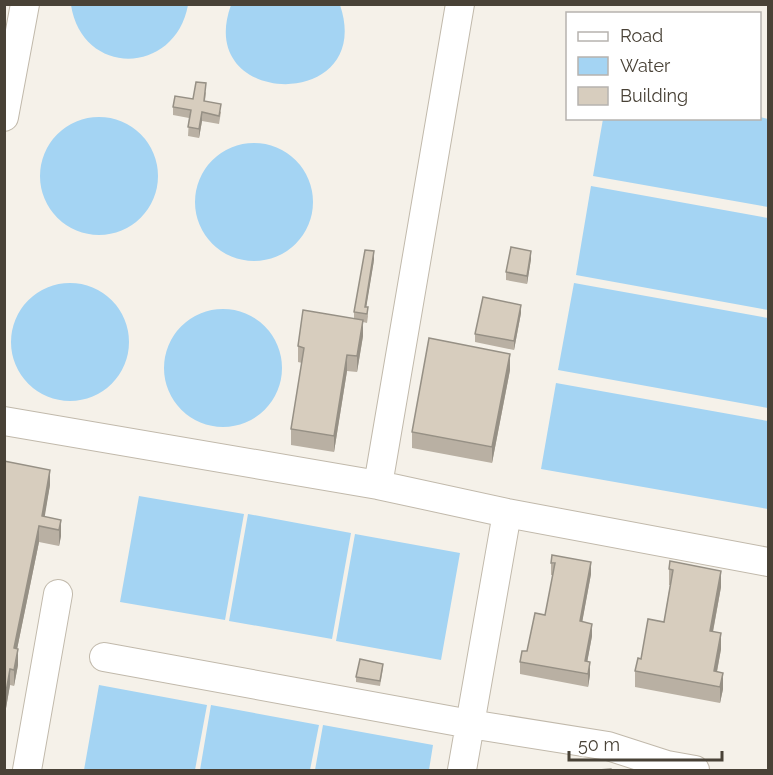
<svg xmlns="http://www.w3.org/2000/svg" width="773" height="775" font-family="Raleway,sans-serif">
<style>
.water{fill:#a4d4f3}
.lines{fill:none;stroke-linecap:round;stroke-linejoin:round}
.minor-casing{stroke:#c1b9ab;stroke-width:30}
.minor{stroke:#fff;stroke-width:28}
.wall{fill:#b9b0a3}
.shaded-wall{fill:#969085}
.building{fill:#d7cdbe;stroke:#969085;stroke-width:1.5}
</style>
<rect width="100%" height="100%" fill="#f5f1e9"/>
<!-- water -->
<path class="water" d="M71,5v-1l117,1c-13,71 -106,72 -117,0z
M231,5h109c36,107 -147,104 -109,0z
M760,117l8,2v88l-175,-31 10,-57z
M40 176a59 59 0 1 1 118 0a59 59 0 1 1-118 0Z
M195 202a59 59 0 1 1 118 0a59 59 0 1 1-118 0Z
M591,186l177,32v92l-192,-35z
M574,283l194,35v90l-210,-38z
M11 342a59 59 0 1 1 118 0a59 59 0 1 1-118 0Z
M164 368a59 59 0 1 1 118 0a59 59 0 1 1-118 0Z
M556,383l212,38v88l-227,-40z
M139,496l105,18 -19,106 -105,-18z
M248,514l103,19 -19,106 -103,-18z
M355,534l105,19 -19,107 -105,-19z
M99,685l108,20 -12,65h-111z
M211,705l108,20 -9,45h-110z
M323,725l110,20 -4,25h-114z"/>
<g class="lines">
<defs>
<path id="minor" d="M4,117l21,-113
M4,421l374,64 129,28 261,49
M378,485l82,-481
M104,657l366,67 138,22 59,19 28,5
M27,770l31,-176
M462,770l45,-257"/>
</defs>
<!-- minor casing -->
<use href="#minor" class="minor-casing"/>
<!-- minor -->
<use href="#minor" class="minor"/>
</g>
<!-- wall -->
<path class="wall" d="M206,92l-1,9 16,11 -2,12 -17,-3 -3,17 -11,-2 1,-18 -16,-3v-8l20,-8z
M531,259l-4,25 -21,-4v-8z
M374,260l-8,47 2,9 -1,7 -4,-1v14l-6,36 -10,-1 -13,81 -43,-7v-16l11,-66 -4,-1v-16l56,-28v-6z
M521,313l-7,37 -39,-8v-8z
M510,370l-18,93 -80,-15v-16z
M4,461l46,24 -6,32 17,3v16l-2,10 -20,-4 -22,107 1,16 -4,21 -4,-1 -5,29z
M670,561l51,26 -8,45 8,17 -4,23 6,17 -3,14 -85,-16v-16l6,-12 23,-37 6,-37h-1v-16z
M551,563l40,11 -9,48 10,14 -5,26 3,13 -2,12 -68,-13v-12l7,-11 18,-36 8,-40h-2z
M383,668l-3,18 -24,-4v-5z"/>
<!-- shaded-wall -->
<path class="shaded-wall" d="M202,112v9l-3,17v-9z
M374,251v9l-9,55v-8z
M531,251v8l-4,25v-8z
M521,305v8l-7,37v-9z
M363,320v16l-6,36v-16z
M510,354v16l-18,93v-16z
M347,355v16l-13,81v-16z
M50,470v15l-7,42 -1,-11z
M61,520v16l-2,10v-16z
M39,526v16l-25,122v-16z
M591,562v12l-11,60v-13z
M721,571v16l-11,60v-16z
M592,624v12l-7,38v-13z
M721,633v16l-7,38v-16z
M18,649v16l-4,21v-16z
M590,662v13l-2,12v-13z
M10,669v16l-5,29v-16z
M723,673v16l-3,14v-16z"/>
<!-- building -->
<path class="building" d="M196,82l10,1 -2,18 17,3 -2,12 -17,-4 -3,17 -11,-2 3,-17 -18,-3 2,-11 18,3z
M511,247l20,4 -4,25 -21,-4z
M365,250l9,1 -9,56h3l-1,7 -13,-2z
M483,297l38,8 -7,36 -39,-7z
M303,310l60,10 -6,36 -10,-1 -13,81 -43,-7 13,-81 -6,-2z
M429,338l81,16 -18,93 -80,-15z
M4,461l46,9 -8,46 19,4 -2,10 -20,-4 -25,122 4,1 -4,21 -4,-1 -5,29z
M552,555l39,7 -11,59 12,3 -7,37 5,1 -2,12 -68,-12 2,-11h5l8,-38 10,2 10,-52h-4z
M670,561l51,10 -11,60 11,2 -7,38 9,2 -3,14 -85,-16 3,-13 3,1 7,-40 16,3 9,-52 -4,-1z
M360,659l23,5 -3,17 -24,-4z
M611,769l3,2h-28z"/>
<!-- border -->
<rect width="773" height="775" fill="none" stroke="#494237" stroke-width="12"/>
<!-- legend -->
<rect x="566" y="12" width="195" height="108" fill="#ffffff" stroke="#b6b3af" stroke-width="1.5"/>
<rect x="578" y="32" width="30" height="9" fill="#ffffff" stroke="#b6b3af" stroke-width="1.5"/>
<text x="620" y="42" font-size="18" fill="#494237">Road</text>
<rect x="578" y="57" width="30" height="18" fill="#a4d4f3" stroke="#b6b3af" stroke-width="1.5"/>
<text x="620" y="72" font-size="18" fill="#494237">Water</text>
<rect x="578" y="87" width="30" height="18" fill="#d7cdbe" stroke="#b6b3af" stroke-width="1.5"/>
<text x="620" y="102" font-size="18" fill="#494237">Building</text>
<!-- scale -->
<path d="M569 751v9h153v-9" fill="none" stroke="#494237" stroke-width="3"/>
<text x="578" y="751" font-size="18" fill="#494237" stroke="#ffffff" stroke-width="4.5" paint-order="stroke">50 m</text>
</svg>
